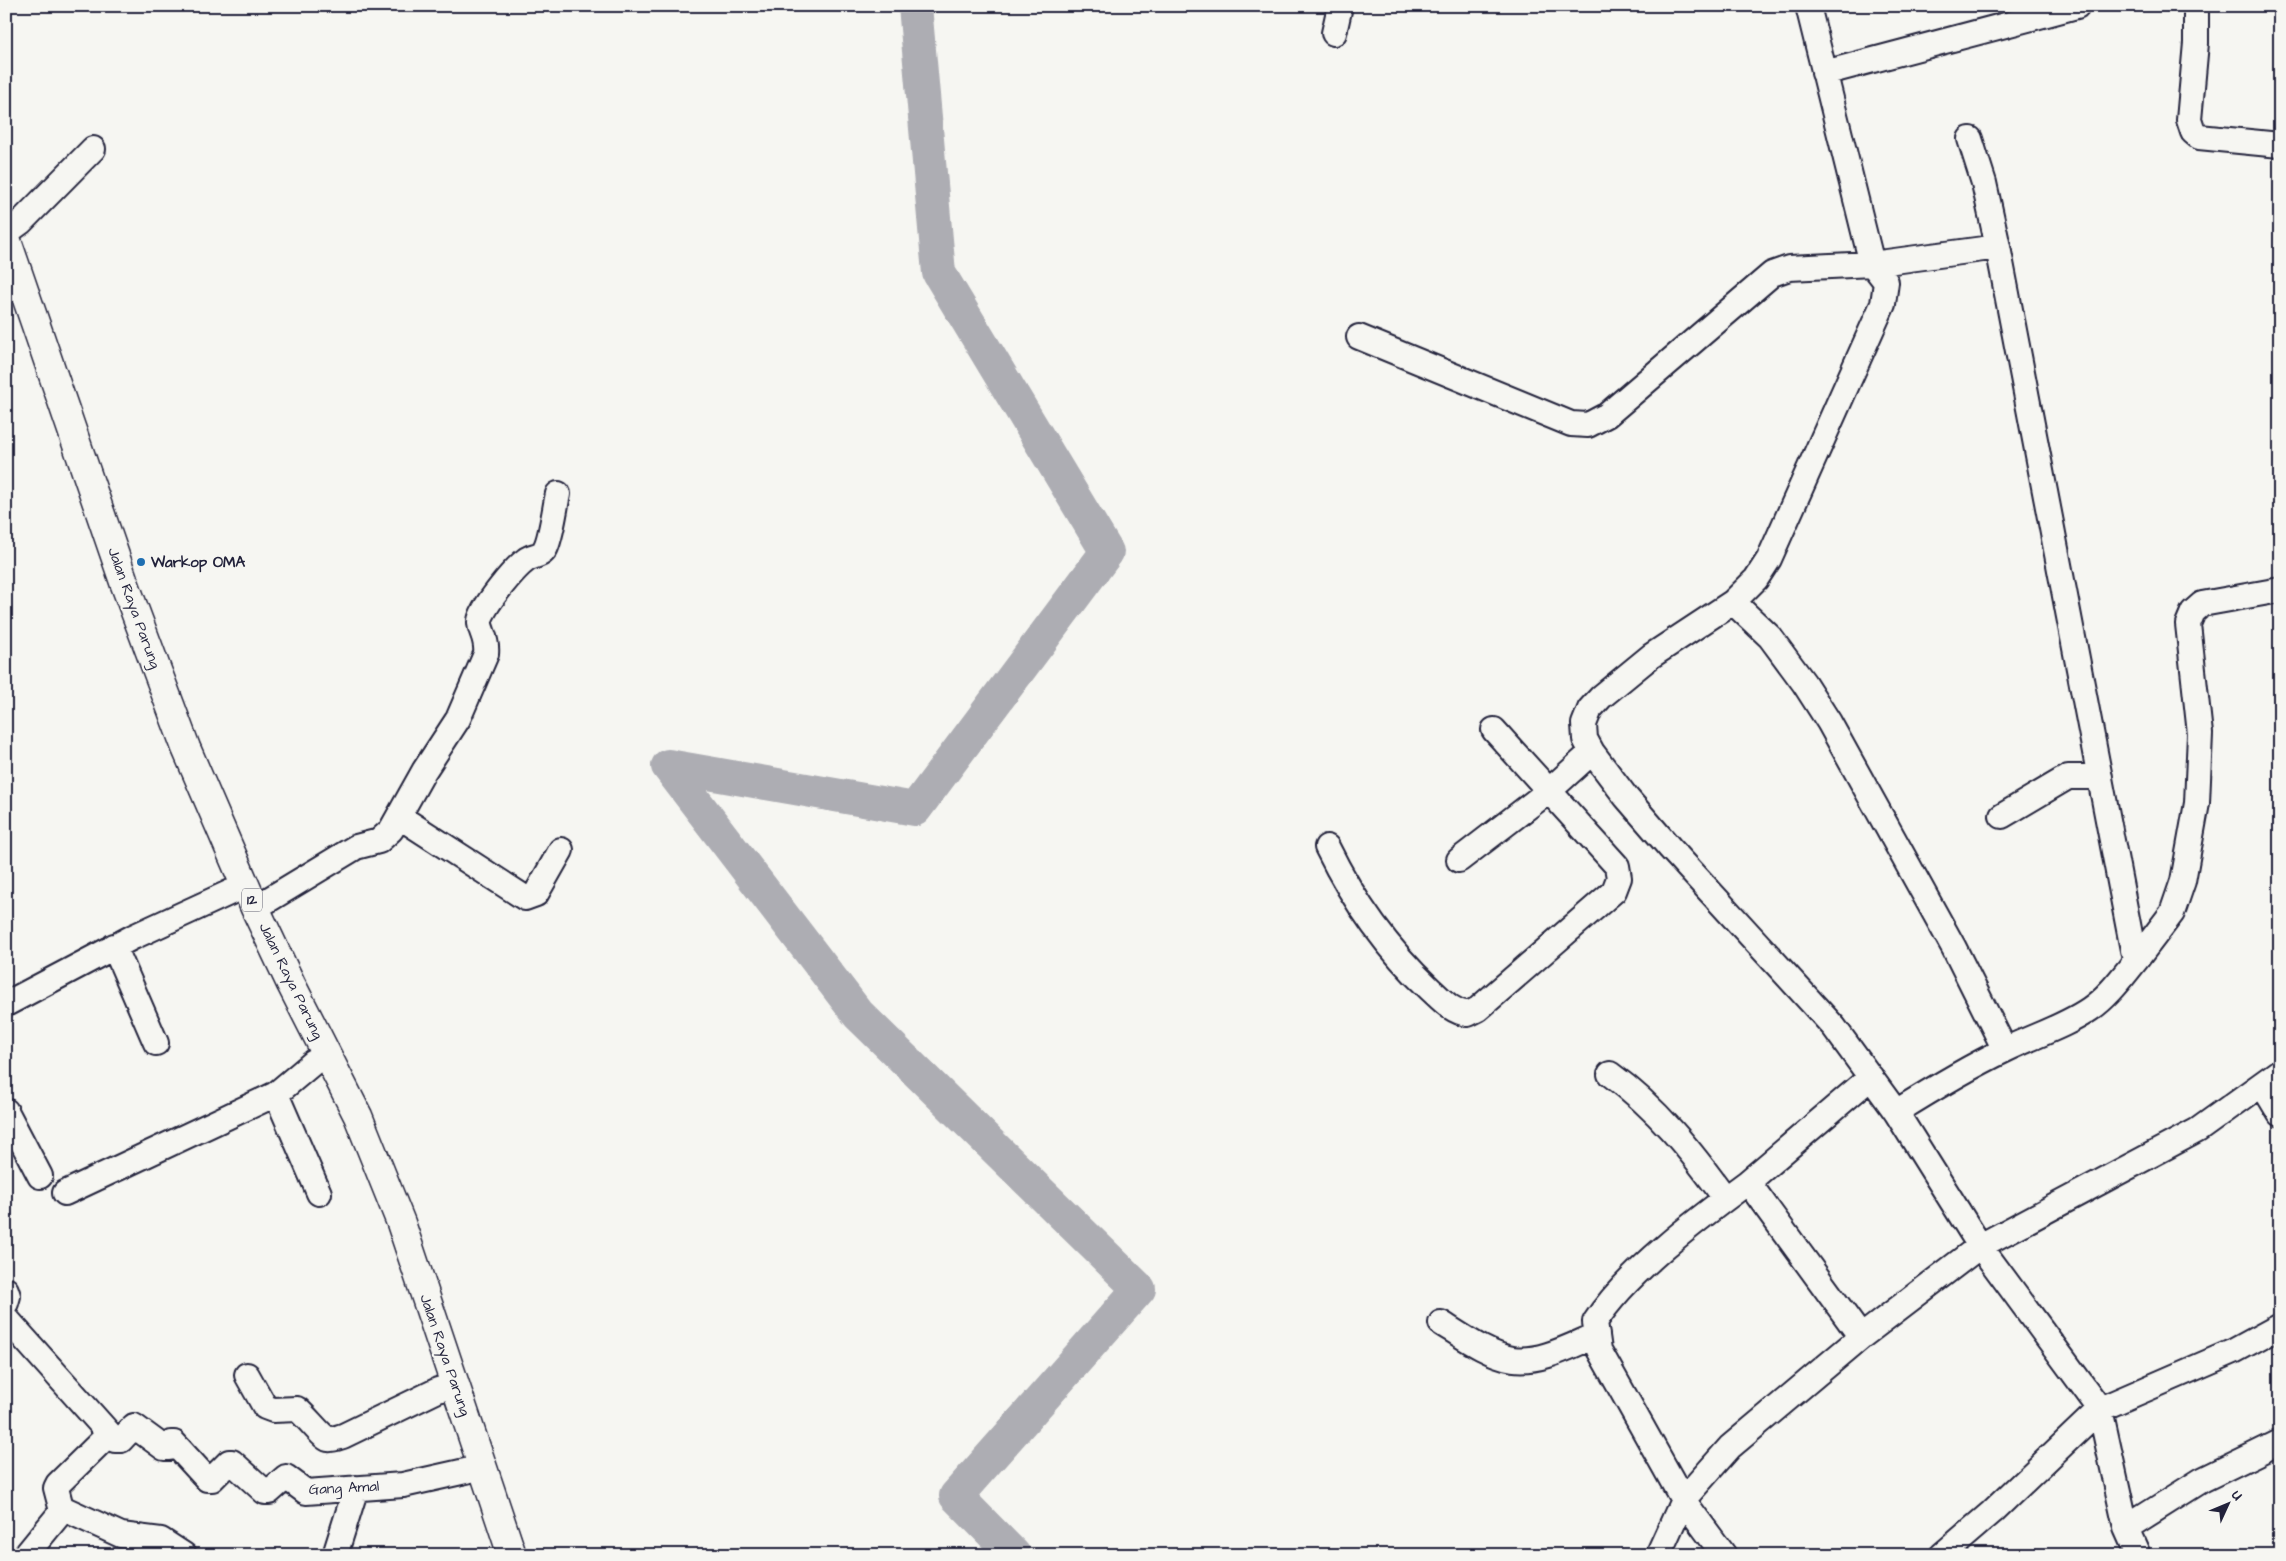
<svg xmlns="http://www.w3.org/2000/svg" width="2286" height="1561" font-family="'Architects Daughter',sans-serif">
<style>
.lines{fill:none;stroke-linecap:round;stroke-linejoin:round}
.river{stroke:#adadb3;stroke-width:34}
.minor-casing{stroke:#22223b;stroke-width:28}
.highway-casing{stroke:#22223b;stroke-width:31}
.minor{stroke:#f6f6f2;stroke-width:24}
.highway{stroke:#f6f6f2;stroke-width:28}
.poi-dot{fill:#1f6fb2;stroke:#f6f6f2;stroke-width:2}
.labels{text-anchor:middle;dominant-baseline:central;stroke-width:4;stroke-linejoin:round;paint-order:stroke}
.shield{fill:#f6f6f2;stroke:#626272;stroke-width:1}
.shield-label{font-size:14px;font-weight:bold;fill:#22223b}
.poi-label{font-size:15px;font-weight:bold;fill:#22223b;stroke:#f6f6f2;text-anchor:start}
.street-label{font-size:15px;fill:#22223b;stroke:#f6f6f2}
</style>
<rect width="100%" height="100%" fill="#f6f6f2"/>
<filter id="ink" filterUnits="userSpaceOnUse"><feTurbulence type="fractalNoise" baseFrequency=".02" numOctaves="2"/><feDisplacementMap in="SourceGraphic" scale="10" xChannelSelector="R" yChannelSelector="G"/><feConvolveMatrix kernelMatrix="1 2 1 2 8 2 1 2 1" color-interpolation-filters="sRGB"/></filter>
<g filter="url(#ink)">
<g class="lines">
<!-- river -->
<path class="river" d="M915,6l24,267 168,279 -192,257 -247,-43 190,248 281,275 -183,207 58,59"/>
<defs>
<path id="minor" d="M2196,6v37l-7,77 4,12 6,5 81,8
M1334,33l6,-27
M1824,73l253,-67
M6,233l15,-11 72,-73
M1998,247l-126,17 14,18 -3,22 -114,255 -13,20 -23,23 -82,54 -50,41 -11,12 -6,15 1,15 7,13 34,45 44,51 164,179 62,85 84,134 120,163 26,119 12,27
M1359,337l212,87 17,1 19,-10 165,-141 17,-6 83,-4 -64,-258
M1733,602l37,35 34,46 25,39 125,226 51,102
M2002,816l66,-39h32
M400,817l125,81 11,-4 25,-44
M1327,847c26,53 60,102 103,142 12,11 22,23 38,25l10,-5 136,-118 5,-13 -2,-12 -123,-136
M1459,860l91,-70 42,-38
M255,908l91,-55 10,-6 23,-6 12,-11 33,-59 34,-52 28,-65c2,-16 -7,-24 -6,-33 1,-13 35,-53 46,-61 6,-5 15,-3 19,-11 6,-10 10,-42 13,-55
M114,946l42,97
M2137,959l35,-46 11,-32 14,-78 3,-69 -12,-110 5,-12 9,-8 78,-14
M6,1004l127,-67 98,-45
M1610,1074c47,34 82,78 115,124
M2262,1084l18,30
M276,1094l43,99
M6,1111l34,65
M1896,1112c35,-22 71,-44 109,-62 28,-14 59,-23 85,-41 19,-13 33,-33 47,-50l-4,-9 -135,-703 -14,-64 -14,-44
M65,1193l211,-99 38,-32
M6,1290l2,6 -2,7
M6,1318l109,122h6l13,-14 30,22h5l2,-5h3l33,36h5l17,-17h3l33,30h4l17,-15 20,15 97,-7 67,-15
M1441,1323c21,13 47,32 72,36 28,4 59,-14 84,-24
M1861,1337l-113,-155 123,-105
M247,1375l18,32 8,3 24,-1c8,6 26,29 31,30 5,1 11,-2 15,-3l95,-46 17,-5
M62,1508l59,27 40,5 23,15
M2126,1528l76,-48 78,-38
M26,1555l36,-44 -6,-23 2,-4 51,-50
M335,1555l21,-67
M1658,1555l25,-55 47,-53 131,-110 119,-91 218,-116 82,-59
M1724,1555l-41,-55 -84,-150 -4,-28c32,-50 104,-104 153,-140
M1942,1555l50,-43 108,-103 134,-58 46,-25"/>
<path id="highway" d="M6,238l118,344 62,166 69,160 36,76 67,132 43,107 111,332"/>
</defs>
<!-- minor casing -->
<use href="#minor" class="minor-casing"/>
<!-- highway casing -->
<use href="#highway" class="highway-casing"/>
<!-- minor -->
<use href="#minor" class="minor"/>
<!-- highway -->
<use href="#highway" class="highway"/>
</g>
</g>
<!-- markers -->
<circle class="poi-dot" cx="141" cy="562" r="5"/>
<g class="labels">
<!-- shield labels -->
<rect class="shield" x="242" y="888.5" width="20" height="23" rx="4"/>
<g class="shield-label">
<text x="252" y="900">12</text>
</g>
<!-- poi labels -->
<g class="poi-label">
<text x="151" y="562">Warkop OMA</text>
</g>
<!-- street labels -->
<g class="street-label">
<text transform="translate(134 608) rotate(70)">Jalan Raya Parung</text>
<text transform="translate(291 981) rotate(64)">Jalan Raya Parung</text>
<text transform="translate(445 1355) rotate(71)">Jalan Raya Parung</text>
<text transform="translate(344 1488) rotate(-3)">Gang Amal</text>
</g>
</g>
<!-- margin -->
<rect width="2286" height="1561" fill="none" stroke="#f6f6f2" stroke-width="25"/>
<rect x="12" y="12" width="2261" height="1536" fill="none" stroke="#22223b" stroke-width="2" filter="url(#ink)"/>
<!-- north arrow -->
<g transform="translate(2228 1504) rotate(46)" stroke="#f6f6f2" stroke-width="4" paint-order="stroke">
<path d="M0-4L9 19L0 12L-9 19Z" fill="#22223b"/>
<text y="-8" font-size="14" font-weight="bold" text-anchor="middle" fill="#22223b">U</text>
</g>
</svg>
